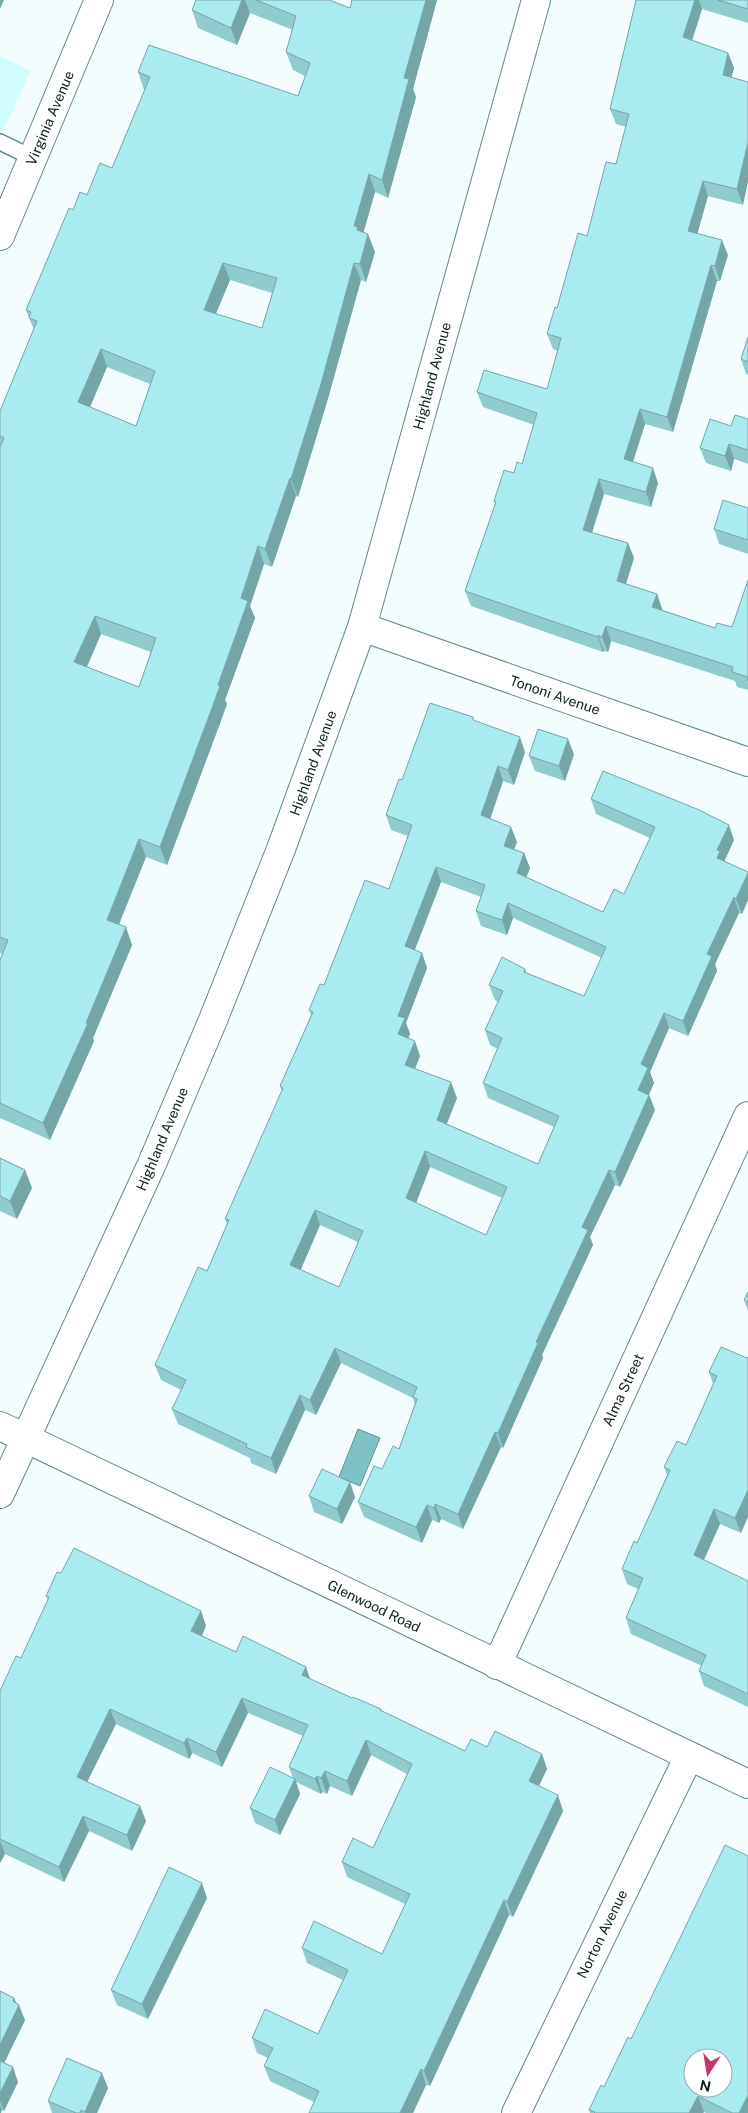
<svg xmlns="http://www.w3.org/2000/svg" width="748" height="2113" font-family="'Public Sans',sans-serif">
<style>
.built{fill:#d0fdff}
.water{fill:#7fc2c6;stroke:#5d9194}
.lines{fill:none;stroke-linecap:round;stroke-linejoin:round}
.service-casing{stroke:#5f8a8c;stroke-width:18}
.minor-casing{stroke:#5f8a8c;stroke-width:30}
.tertiary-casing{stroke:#5f8a8c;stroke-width:30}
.service{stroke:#fff;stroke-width:15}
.minor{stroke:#fff;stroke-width:28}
.tertiary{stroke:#fff;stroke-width:28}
.wall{fill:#90cbce;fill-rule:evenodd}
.shaded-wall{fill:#76a5a8}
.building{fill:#a8ecf0;stroke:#76a5a8;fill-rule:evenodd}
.labels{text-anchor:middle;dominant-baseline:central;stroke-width:4.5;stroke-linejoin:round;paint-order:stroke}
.street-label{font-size:14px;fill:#0e2021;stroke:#fff}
</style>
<rect width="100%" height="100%" fill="#f4fdfe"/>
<!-- built -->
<path class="built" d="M0,56l31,15 -31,66z"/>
<!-- water -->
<path class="water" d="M358,1429l22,9 -20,48 -21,-9z"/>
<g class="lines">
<defs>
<path id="service" d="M0,142l33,16"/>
<path id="minor" d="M0,236l99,-236
M362,627l386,135
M0,1494l151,-328 62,-146 68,-171 81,-222 174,-627
M497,1665l251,-549
M516,2113l173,-357"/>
<path id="tertiary" d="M0,1426l748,358"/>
</defs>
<!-- service casing -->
<use href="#service" class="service-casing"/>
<!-- minor casing -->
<use href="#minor" class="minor-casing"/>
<!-- tertiary casing -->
<use href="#tertiary" class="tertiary-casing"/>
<!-- service -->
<use href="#service" class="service"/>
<!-- minor -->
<use href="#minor" class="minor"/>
<!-- tertiary -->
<use href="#tertiary" class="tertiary"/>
</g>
<!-- wall -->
<path class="wall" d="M196,0h133l21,8 2,-8h85l-24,89 3,8 -28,101 -13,-6 -12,40 12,20 -9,30 -5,-2 -34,122 -29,95 -2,-1 -24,71 -8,-3 -14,42 5,12 -30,82 2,4 -8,22 -52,139 -21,-8 -27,68 13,20 -39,93 1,3 -44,99 -50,-22v-158l3,-6 -3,-1v-542l34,-81 -8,-20 47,-100 39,-42 33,-78h-1l-6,-18 160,24 7,-20 -12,-6 -7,-18 7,-22 -43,-17 -13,32 -39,-17 -6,-18zM230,280l42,13 -10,35 -46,-14zM107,367l43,17 -14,42 -46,-19zM101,634l50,18 -12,35 -52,-20z
M636,0h112v23l-46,-14 -10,32 36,12 6,15 -3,10 12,127 -35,-9 -11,37 31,22 -8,26h-3l-44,151 -28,-8 -12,38 25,21 -7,24 -47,-13 -12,39 36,10 6,15 -8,26 31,10 5,15v1l53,18 17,-1 16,-47v110l-11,-3 -2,-6 -124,-40 -3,11 -4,-1 -1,1 -132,-46 -6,-15 30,-87 -1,-3 20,-28 8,-9 12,-39 -51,-18 -6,-15 70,-3 11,-38 -5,-2 -6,-15 10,-26 59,-144 10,-37 -10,-3 -6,-15z
M748,337v38l-2,-1 -5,-15z
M748,419v45l-14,-5 -3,12 -25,-8 -6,-15 31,-22z
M748,508v46l-29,-10 -5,-15z
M475,721l50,31 -11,33 -11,-4 -13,38 27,23 -3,7 10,4 6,15 -4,9 77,35 21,-18 26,-56 -54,-24 -5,-15 143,41 -10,21 24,11v28l-6,14 -3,-1 -24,51 2,7 -29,65 -19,-8 -19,44 4,11 -5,12 6,15 -35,77 -5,-2 -25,52 3,8 -51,110 1,3 -40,90 -2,-1 -38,82 -22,-10 -2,4 -7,-3 -10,23 -58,-26 -6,-15 24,-33 17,-20 16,-45 -2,-6 -72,-35 -25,52 -11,-5 -29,64 -25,-11 -1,-5 -72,-34 -6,-15 9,-19 -20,-10 -6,-15 52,-94 20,-47 -2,-5 57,-127 -2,-6 31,-71 -2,-5 15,-25 65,-96 19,-53 -17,-6 -5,-15 16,-35zM441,882l40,15 -5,14 5,15 26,9 6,-17 89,40 -18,38 -57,-23 -2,-4 -36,16 6,15 3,2 -13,28 5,15 8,4 -15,34 5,15 66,29 -16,37 -91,-40 10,-26 -42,-29 5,-13 -12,-17 2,-5 -4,-11 21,-55 -5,-15 -7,-3zM430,1167l72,31 -16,37 -70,-32zM320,1225l38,17 -19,45 -39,-17z
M574,754l-9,27 -30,-10 -6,-15z
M0,1158l25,12 7,18 -15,31 -17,-8z
M748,1292v19l-4,-11z
M721,1347l20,186 -21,-9 -16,36 44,21v126l-44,-21 -5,-15 3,-5 -71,-32 -5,-16 12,-29 -11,-5 -5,-15 15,-26 30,-68 -3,-8 22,-22 27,-61 -4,-12z
M309,1496l46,1 -13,27 -28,-12z
M46,1596l155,15 5,15 -4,10 34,16 70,15 4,12 72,32 83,40 22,-4 55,7 5,15 -8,17 24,25 -50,106 -4,-2 -79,171 -4,-1 -13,28h-104l5,-11 -44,-21 -6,-15 4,-8 -11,-5 -5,-15 66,-4 25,-54 -36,-17 -5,-15 80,6 23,-50 -58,-27 -5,-15 31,-14 34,-74 -36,-19 -19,41 -22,-10 -3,8 -5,-2 -1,2 -25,-12 4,12 -20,41 -25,-12 -5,-15 43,-30 -4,-11 14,-31 -55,-23 -26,54 -30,-14 -3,6 -73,-35 -29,58 53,24 6,15 -14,30 -43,-20 -25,51 -59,-28 -5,9v-172l21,-33 27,-58z
M207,1898l-59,121 -31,-14 -6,-15z
M0,1991l14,7 11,22 -21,43 14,19 -14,29 -2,-1 -2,3z
M628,2037l120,76h-42l-2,-1 -1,1h-113l-1,-3 15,-23z
M108,2088l-11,25h-45l-4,-12z"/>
<!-- shaded-wall -->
<path class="shaded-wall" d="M0,0h4l-4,9z
M242,0h3l5,13 -13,32 -6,-17z
M426,0h11l-24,89 3,8 -28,101 -6,-18 22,-102z
M695,0h4l3,9 -14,44 -5,-16z
M728,53l6,15 -6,22 -5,-15z
M748,142v40l-5,23 -6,-16z
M369,174l6,18 -13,46 -8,-12z
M703,181l5,15 -14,50 -6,-15z
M368,234l7,18 -9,30 -6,-18z
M722,240l6,15 -8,26 -5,-15z
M223,263l7,17 -20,47 -6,-17z
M354,263l7,17 -34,122 -29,95 -7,-18z
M711,265l6,16 -44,151 -6,-15z
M101,349l6,18 -22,52 -7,-17z
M640,409l5,15 -16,50 -5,-15z
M729,444l5,15 -3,12 -6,-15z
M653,468l5,15 -7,24 -5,-15z
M290,478l6,18 -24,71 -7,-18z
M599,479l5,15 -16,51 -5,-15z
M628,543l6,15 -12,38 -5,-15z
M258,546l6,18 -14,42 5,12 -30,82 2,4 -8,22 -52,139 -7,-18 58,-162 23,-87z
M657,594l5,15 -4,13 -6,-15z
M95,616l6,18 -20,46 -7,-18z
M606,626l5,15 -3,11 -6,-15z
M598,635l6,16 -1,1 -5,-15z
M520,737l5,15 -11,33 -6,-15z
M568,739l6,15 -9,27 -6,-15z
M498,766l5,15 -17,50 -5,-16z
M729,825l5,15 -10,22 -7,-4v-8z
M511,827l6,15 -7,19 -6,-15z
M139,839l7,18 -33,81 -6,-18z
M524,853l6,15 -8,20 -5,-15z
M436,867l5,15 -31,80 -5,-16z
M748,873v27l-6,14 -6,-15z
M734,897l5,16 -24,51 2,7 -29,65 -5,-15 24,-67z
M508,903l5,15 -6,17 -5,-15z
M126,927l6,18 -39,93 1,3 -44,99 -7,-17z
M422,953l5,15 -21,55 4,11 -6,15 -6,-15v-18z
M664,1013l5,15 -19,44 4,11 -10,22 -6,-15 3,-26z
M415,1041l5,15 -10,24 -5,-15z
M451,1082l6,16 -15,37 -5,-15z
M649,1095l6,15 -35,77 -5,-15z
M425,1151l5,16 -18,46 -6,-15z
M25,1170l7,18 -15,31 -7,-18z
M609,1170l6,15 -25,52 3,8 -51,110 1,3 -40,90 -5,-15 38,-91 46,-115z
M315,1210l5,15 -24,56 -6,-16z
M335,1348l6,15 -25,52 -6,-15z
M300,1395l5,15 -29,64 -5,-16z
M495,1432l6,15 -38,82 -5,-15z
M350,1482l5,15 -13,27 -5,-15z
M748,1490v27l-7,16 -6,-15z
M435,1504l6,15 -2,4 -5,-15z
M427,1505l5,15 -10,23 -6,-16z
M714,1509l6,15 -21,46 -5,-15z
M201,1611l5,15 -9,20 -6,-15z
M306,1667l5,15 -9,-7z
M242,1698l6,15 -26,54 -6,-15z
M110,1709l6,15 -34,68 -5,-15z
M187,1738l5,15 -3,6 -5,-16z
M366,1740l5,15 -19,41 -5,-15z
M542,1754l5,15 -13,27 -5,-15z
M325,1771l5,15 -3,8 -6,-16z
M317,1776l5,16 -1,2 -6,-15z
M295,1779l5,15 -20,41 -5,-15z
M558,1795l5,16 -50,106 -6,-15z
M140,1806l6,15 -14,30 -5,-16z
M83,1816l6,15 -25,51 -5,-15z
M0,1841l5,13 -5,9z
M202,1883l5,15 -59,121 -6,-15z
M504,1900l5,15 -79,171 -6,-15z
M14,1998l4,9 1,-2 6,15 -25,52v-27z
M13,2067l5,15 -14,29 -4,-10v-8z
M421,2069l5,16 -13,28h-13z
M102,2073l6,15 -11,25h-11l-1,-1z
M748,2095v18h-9z
M698,2096l6,16 -1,1h-14z
M0,2105l2,5 -1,3h-1z"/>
<!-- building -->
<path class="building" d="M196,0h46l-11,28 -39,-18z
M256,0h73l21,8 2,-8h74l-22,78 5,1 -27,101 -13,-6 -15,52 4,1 -1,3 11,4 -8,30 -6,-1 -33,121 -30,95 -1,-1 -25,71 -7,-3 -17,52 7,3 -30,84 2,1 -8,22 -52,139 -21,-8 -32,81 19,7 -40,96h2l-45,100 -43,-20v-143l8,-20 -8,-3v-490l4,-9 -4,-2v-25l37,-90 -8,-3 2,-6 -5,-2 43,-102 4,2 7,-18 7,3 13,-32 12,5 38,-91 -12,-5 11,-27 149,51 12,-33 -24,-11 10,-36zM223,263l54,15 -15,50 -58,-18zM101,349l54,22 -19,55 -58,-24zM95,616l61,22 -17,49 -65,-25z
M636,0h59l-12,37 45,16 -5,22 25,7v60l-11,47 -34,-8 -15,50 34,9 -7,26 -4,-1 -44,152 -27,-8 -16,50 29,9 -7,24 -47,-13 -16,51 45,13 -11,38 40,13 -5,13 63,21 2,-5 15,4 16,-47v100h-1l1,-3 -16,-5 1,-5 -127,-41 -4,11 -4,-2v2l-133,-46 31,-89 -2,-1 10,-31 10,3 3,-11 5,2 15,-51 -60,-21 7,-22 63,19 14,-51 -14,-4 8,-27 2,1 21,-75 9,3 19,-74 10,2 13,-50 -19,-5z
M718,0h30v9z
M748,337v25l-7,-3z
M735,415l13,4v31l-19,-6 -4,12 -25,-8 10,-29 21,7z
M723,500l25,8v32l-34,-11z
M430,703l43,14v3l47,17 -12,33 -10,-4 -17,49 30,12 -7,19 20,7 -7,20 86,39 11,-23 10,5 31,-67 -64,-28 12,-28 94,38 32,16 -12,25 3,1 -3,7 31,14v1l-12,26 -2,-2 -27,57 5,2 -29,65 -19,-8 -23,51 7,4 -10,22 11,5 -34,77 -6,-2 -27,57 6,3 -52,112 2,1 -40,90 -3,-1 -37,82 -23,-10 -1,4 -7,-3 -11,22 -58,-25 16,-36 8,3 11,-23 6,3 18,-50 -4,-2 4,-10 -82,-39 -25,52 -10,-5 -29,63 -25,-11 1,-3 -75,-35 14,-29 -31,-15 43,-98 9,4 22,-51 -4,-1 58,-131 -3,-2 33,-74 -4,-2 11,-26 4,1 41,-105 24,9 23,-64 -26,-10 13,-36 3,1zM436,867l49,18 -9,26 26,9 6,-17 98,44 -22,49 -60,-24 1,-3 -23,-12 -13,28 14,6 -18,39 17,8 -19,45 76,33 -21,48 -101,-44 14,-38 -46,-17 10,-24 -17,-7 7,-16 -7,-2 24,-63 -17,-7zM425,1151l82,36 -21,48 -80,-37zM315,1210l48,21 -24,56 -49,-22z
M538,729l30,10 -9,27 -30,-10z
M0,1158l25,12 -15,31 -10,-5z
M748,1292v10l-4,-2z
M721,1347l26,11 1,-1v133l-13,28 -21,-9 -20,46 54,26v113l-49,-23 7,-16 -80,-37 17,-40 -21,-9 12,-28 3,2 33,-73 -6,-3 13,-26 9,4 31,-69 -8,-4z
M322,1469l28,13 -13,27 -28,-13z
M74,1548l127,63 -10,20 45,21 7,-16 63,31 -4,8 50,23 1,-1 28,12 -1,1 85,41 6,-12 16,8 8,-16 47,23 -13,27 29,14 -51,107 -3,-2 -80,171 -3,-2 -21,44h-91l10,-22 -55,-25 9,-18 -21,-10 13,-29 53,25 30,-64 -46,-22 12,-27 68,33 28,-60 -68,-32 11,-24 20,10 39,-84 -46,-24 -19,41 -22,-10 -4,7 -4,-2 -2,3 -26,-12 19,-42 -66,-27 -26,54 -29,-14 -3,5 -74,-34 -33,68 63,29 -13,29 -44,-19 -24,51 -59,-28v-148l16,-35 5,2 28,-61 -3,-1 11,-24 4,1z
M270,1767l25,12 -20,41 -25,-12z
M725,1845l23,11v239l-9,18h-7l-34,-17 -9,17h-95l1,-1 -6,-2 12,-25 3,2 24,-50 3,2zM693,2058h30v30h-30z
M169,1867l33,16 -60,121 -31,-14z
M0,1991l14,7 -1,3 6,4 -19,40z
M67,2058l35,15 -17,39 -4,-2 -1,3h-4l-28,-12z
M0,2061l13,6 -13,26z"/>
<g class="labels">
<!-- street labels -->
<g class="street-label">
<text transform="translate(50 118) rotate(-67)">Virginia Avenue</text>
<text transform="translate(432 376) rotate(-75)">Highland Avenue</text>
<text transform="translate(555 695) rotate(19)">Tononi Avenue</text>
<text transform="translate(313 763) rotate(-70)">Highland Avenue</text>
<text transform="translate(162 1139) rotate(-67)">Highland Avenue</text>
<text transform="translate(623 1390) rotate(-65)">Alma Street</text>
<text transform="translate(374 1606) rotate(26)">Glenwood Road</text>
<text transform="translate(602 1934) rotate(-64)">Norton Avenue</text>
</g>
</g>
<!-- north arrow -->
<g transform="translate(708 2073) rotate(192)"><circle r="24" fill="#ffffff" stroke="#9fa6a6"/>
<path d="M0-4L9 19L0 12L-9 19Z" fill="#c33668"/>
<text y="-8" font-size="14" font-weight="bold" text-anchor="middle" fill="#0e2021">N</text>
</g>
</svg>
